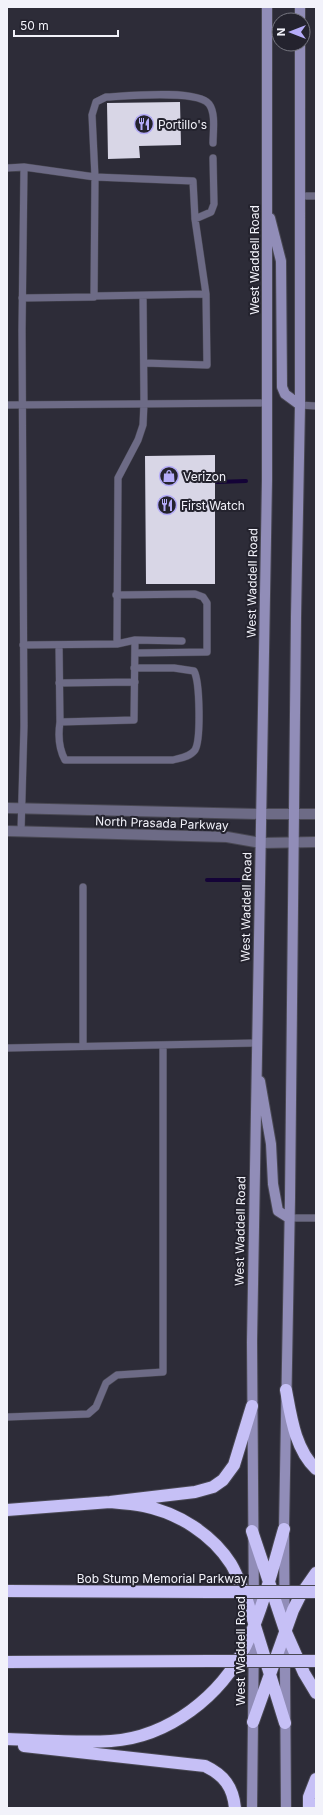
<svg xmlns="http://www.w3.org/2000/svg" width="323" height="1815" font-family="Inter,sans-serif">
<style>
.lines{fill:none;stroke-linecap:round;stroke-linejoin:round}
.stream{stroke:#140337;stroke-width:4}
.building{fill:#d8d6e6}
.service-casing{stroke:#494853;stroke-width:8}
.minor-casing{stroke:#494853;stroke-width:12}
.tertiary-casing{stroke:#494853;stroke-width:12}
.secondary-casing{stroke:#494853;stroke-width:12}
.motorway-casing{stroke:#494853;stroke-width:14}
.service{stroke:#6d6b86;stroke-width:7}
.minor{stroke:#6d6b86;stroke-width:10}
.tertiary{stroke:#6d6b86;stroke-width:10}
.secondary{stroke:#918db8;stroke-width:10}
.motorway{stroke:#c6c0f6;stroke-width:12}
.motorway-bridge-casing{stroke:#494853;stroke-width:14;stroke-linecap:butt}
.motorway-bridge{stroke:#c6c0f6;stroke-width:12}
.labels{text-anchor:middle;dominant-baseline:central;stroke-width:4;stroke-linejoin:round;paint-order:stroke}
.poi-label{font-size:12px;fill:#f2f2fa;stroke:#24232e;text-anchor:start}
.street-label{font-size:12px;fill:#f2f2fa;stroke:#24232e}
</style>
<rect width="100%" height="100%" fill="#2d2c38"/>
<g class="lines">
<!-- stream -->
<path class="stream" d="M217,482l29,-1
M207,880h40"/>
</g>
<!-- building -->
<path class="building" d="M180,102l1,43 -42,1 1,12 -32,1 -1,-56z
M215,455v129h-69l-1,-128z"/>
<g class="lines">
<defs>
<path id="service" d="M7,168l17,-1 71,10 -1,120 -72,1
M299,196h17
M195,219l16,-7 3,-8 -1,-46
M94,296l112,-2 -11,-75 -2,-38 -98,-4 -3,-62 4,-13 10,-5c20,-1 91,-8 103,7 7,9 4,28 4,39
M144,363l63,2 -1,-71
M7,405l260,-2
M300,405l16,1
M116,595l79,-1 8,3 4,6v49l-72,1
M135,640l47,1
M23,645l94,-1 1,-166 20,-38 5,-15 1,-22 -1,-107
M59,645l1,77 74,-2 1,-80 -18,4
M59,683l76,-1
M60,722c-2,13 -2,25 5,38h108c7,-2 17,-3 22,-10 6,-10 5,-68 -1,-79l-20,-3h-40
M21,831l3,-105 -2,-396 2,-163
M83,887v159
M7,1048l249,-5
M289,1218h27
M7,1417l81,-3 8,-7 10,-24 11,-8 46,-3v-327"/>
<path id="minor" d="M7,808l254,6
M7,831l220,6 34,6"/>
<path id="tertiary" d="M261,814h55
M261,843l55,-1"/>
<path id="secondary" d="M300,20v-13
M270,218l11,43 1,126 3,7 15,11
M260,1081l11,63 2,40 5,27 11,7
M254,1614l-2,-272 15,-862v-473
M252,1808l2,-178
M286,1808l-2,-279 6,-331 6,-581 4,-212v-361"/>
<path id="motorway" d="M286,1390c5,27 9,59 30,79
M110,1502c11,1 23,2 34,4 34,7 68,28 87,58 6,10 10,22 15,33l39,126
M7,1510l103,-8 85,-10 18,-5 10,-7 11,-15 18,-59
M252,1531l33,99 19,43 12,20
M7,1591l203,1
M7,1662l203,-1
M253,1722l40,-112 7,-14 16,-23
M7,1739c34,1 69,4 104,2 58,-4 110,-45 135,-96 17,-37 27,-78 38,-116
M24,1746l181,20c19,9 28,21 30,42
M309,1808v-11l7,-18"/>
</defs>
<!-- service casing -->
<use href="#service" class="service-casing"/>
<!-- minor casing -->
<use href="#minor" class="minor-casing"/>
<!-- tertiary casing -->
<use href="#tertiary" class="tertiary-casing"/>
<!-- secondary casing -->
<use href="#secondary" class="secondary-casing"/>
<!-- motorway casing -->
<use href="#motorway" class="motorway-casing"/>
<!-- service -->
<use href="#service" class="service"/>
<!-- minor -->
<use href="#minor" class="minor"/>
<!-- tertiary -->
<use href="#tertiary" class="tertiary"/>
<!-- secondary -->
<use href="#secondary" class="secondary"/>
<!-- motorway -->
<use href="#motorway" class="motorway"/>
<defs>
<path id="motorway-bridge" d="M210,1592h106
M210,1661h106"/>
</defs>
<!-- motorway-bridge casing -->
<use href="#motorway-bridge" class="motorway-bridge-casing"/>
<!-- motorway-bridge -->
<use href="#motorway-bridge" class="motorway-bridge"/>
</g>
<!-- icons -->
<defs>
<symbol id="restaurant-ring" viewBox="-11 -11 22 22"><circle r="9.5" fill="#24232e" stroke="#b5acf8" stroke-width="1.5"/><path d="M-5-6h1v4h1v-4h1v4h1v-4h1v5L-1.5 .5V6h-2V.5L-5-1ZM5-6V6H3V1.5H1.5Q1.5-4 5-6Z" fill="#b5acf8"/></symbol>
<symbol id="shop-ring" viewBox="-11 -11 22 22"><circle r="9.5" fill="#24232e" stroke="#b5acf8" stroke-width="1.5"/><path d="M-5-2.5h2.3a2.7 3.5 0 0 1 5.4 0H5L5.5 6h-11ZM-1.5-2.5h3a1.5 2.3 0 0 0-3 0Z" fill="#b5acf8"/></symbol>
</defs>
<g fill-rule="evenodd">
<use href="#restaurant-ring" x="133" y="113" width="22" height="22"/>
<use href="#shop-ring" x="158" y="465" width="22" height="22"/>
<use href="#restaurant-ring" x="156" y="494" width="22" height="22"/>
</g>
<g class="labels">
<!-- poi labels -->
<g class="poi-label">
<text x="158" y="124">Portillo's</text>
<text x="183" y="476">Verizon</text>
<text x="181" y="505">First Watch</text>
</g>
<!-- street labels -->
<g class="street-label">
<text transform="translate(254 260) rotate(-90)">West Waddell Road</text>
<text transform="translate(252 583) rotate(-89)">West Waddell Road</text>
<text transform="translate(162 823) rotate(2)">North Prasada Parkway</text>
<text transform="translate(246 907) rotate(-89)">West Waddell Road</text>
<text transform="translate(240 1231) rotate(-89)">West Waddell Road</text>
<text x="162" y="1578">Bob Stump Memorial Parkway</text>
<text transform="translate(240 1651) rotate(-90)">West Waddell Road</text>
</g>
</g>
<!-- border -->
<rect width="323" height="1815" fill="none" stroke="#f2f2fa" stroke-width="16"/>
<!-- north arrow -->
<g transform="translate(291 32) rotate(270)"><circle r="19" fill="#24232e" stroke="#767680"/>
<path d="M0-3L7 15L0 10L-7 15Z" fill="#b5acf8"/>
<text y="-6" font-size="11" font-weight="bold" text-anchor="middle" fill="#f2f2fa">N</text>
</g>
<!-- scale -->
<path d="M14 30v6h104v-6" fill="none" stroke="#f2f2fa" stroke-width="2"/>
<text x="20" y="30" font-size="12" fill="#f2f2fa" stroke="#24232e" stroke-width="3" paint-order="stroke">50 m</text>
</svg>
